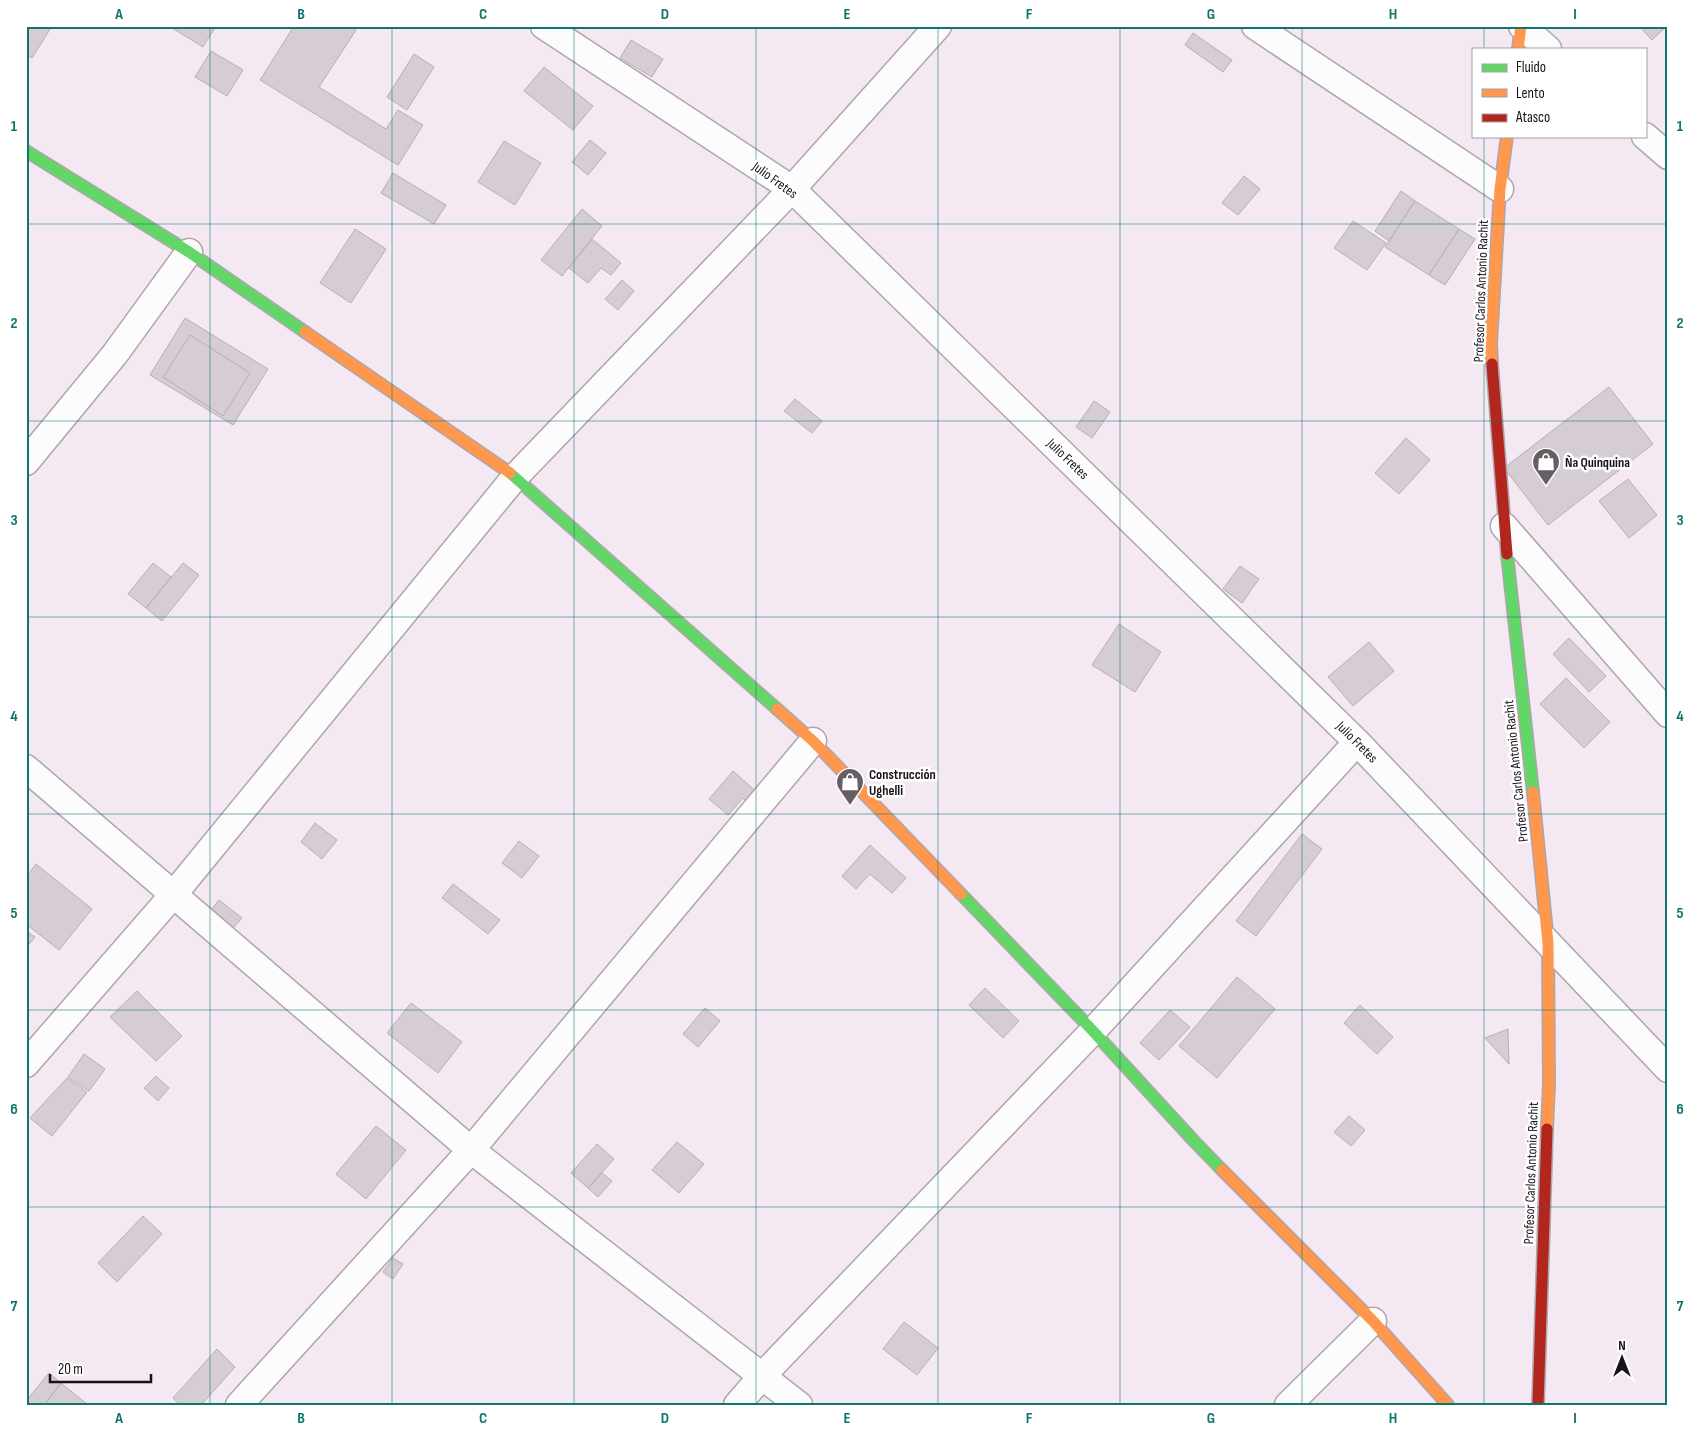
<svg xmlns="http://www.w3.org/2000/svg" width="1694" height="1431" font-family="'Sofia Sans Condensed',sans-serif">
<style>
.building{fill:#d6ccd4;stroke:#b8afb6}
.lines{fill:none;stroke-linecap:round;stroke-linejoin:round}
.street-casing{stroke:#afa5ad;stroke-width:29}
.fast-casing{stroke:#afa5ad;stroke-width:14}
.slow-casing{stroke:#afa5ad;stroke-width:14}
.jam-casing{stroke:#afa5ad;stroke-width:14}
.street{stroke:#fdfcfd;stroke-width:26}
.fast{stroke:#63d668;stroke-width:11}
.slow{stroke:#ff974d;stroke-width:11}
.jam{stroke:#b3261e;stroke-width:11}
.grid{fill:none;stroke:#0f766e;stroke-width:1;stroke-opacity:0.55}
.labels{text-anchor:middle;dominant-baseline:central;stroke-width:5;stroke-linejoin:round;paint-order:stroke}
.street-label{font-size:14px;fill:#1a1219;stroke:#fff}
.poi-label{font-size:14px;font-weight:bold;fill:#1a1219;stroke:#fff;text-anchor:start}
.neatline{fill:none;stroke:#0f766e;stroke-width:2}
.grid-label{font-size:16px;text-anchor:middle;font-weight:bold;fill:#0f766e}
</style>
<rect width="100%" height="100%" fill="#f4e8f2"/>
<!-- building -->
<path class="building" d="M26,26h26l-20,32 -6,-4z
M169,26h47l-13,21z
M294,26h56l6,4 -37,57 67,42 12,-19 25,15 -25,40 -138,-85z
M1639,26h28l-15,14z
M1193,33l39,27 -9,12 -38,-27z
M631,40l32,19 -11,18 -32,-19z
M211,51l32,19 -16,26 -32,-19z
M414,54l20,13 -27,43 -20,-13z
M544,67l49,39 -20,24 -49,-39z
M590,140l16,13 -18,22 -16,-13z
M504,141l37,22 -26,42 -37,-23z
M393,173l53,32 -12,19 -53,-31z
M1244,176l16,13 -22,26 -16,-12z
M1401,191l14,10 -26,40 -14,-10z
M1415,201l44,28 -30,46 -44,-28z
M582,209l20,17 -40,50 -21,-16z
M1353,221l33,22 -19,27 -33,-22z
M355,229l31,20 -35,54 -31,-20z
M1459,229l16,10 -30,46 -16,-10z
M592,239l29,24 -10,12 -10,-7 -13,15 -19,-15z
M622,280l12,11 -16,19 -13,-11z
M185,318l83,51 -35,56 -83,-50z
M190,335l60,38 -27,43 -60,-39z
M1609,387l44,57 -105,81 -44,-57z
M795,399l27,22 -10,12 -28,-22z
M1094,401l16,11 -18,26 -16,-11z
M1406,438l24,22 -31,34 -24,-21z
M1628,479l29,36 -28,23 -30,-37z
M153,563l18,14 -25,31 -18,-14z
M183,563l16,12 -37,46 -16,-13z
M1240,566l19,13 -17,24 -19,-14z
M1119,624l42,28 -26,40 -43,-27z
M1569,638l37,38 -17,16 -36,-38z
M1369,642l25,29 -41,35 -25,-29z
M1566,678l44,44 -26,26 -44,-44z
M733,771l26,23 -9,11 -7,-7 -15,17 -19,-16z
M315,823l22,17 -15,19 -21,-17z
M1302,834l20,15 -66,87 -20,-15z
M519,841l20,15 -17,22 -20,-15z
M870,845l36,33 -14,15 -22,-19 -14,15 -14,-13z
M36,864l56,45 -33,41 -33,-26v-47z
M453,884l47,36 -12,14 -46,-36z
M219,900l23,18 -13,15 -23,-17z
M26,931l9,6 -9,11z
M1237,977l38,32 -58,69 -38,-32z
M985,988l34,33 -16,17 -34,-33z
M137,991l45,45 -26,25 -46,-44z
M411,1003l51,39 -24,31 -51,-40z
M1360,1005l33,32 -16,17 -33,-31z
M705,1008l15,13 -22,26 -15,-13z
M1170,1010l20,17 -31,33 -19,-17z
M1508,1029l1,35 -24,-26z
M84,1054l21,15 -16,22 -21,-14z
M156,1076l13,12 -11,13 -14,-13z
M67,1078l20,14 -35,44 -22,-18z
M1349,1116l16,14 -14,16 -17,-14z
M376,1126l30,24 -40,49 -30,-25z
M677,1142l27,22 -25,29 -27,-23z
M597,1144l17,15 -26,29 -17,-15z
M602,1173l10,8 -14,16 -10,-9z
M143,1216l19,18 -45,48 -19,-19z
M393,1258l10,6 -10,15 -10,-7z
M904,1322l34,26 -21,27 -34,-26z
M217,1349l18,18 -34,38h-21l-7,-7z
M49,1373l12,10 -17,22h-15l-3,-4z
M61,1383l27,22h-44z"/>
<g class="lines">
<defs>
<path id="street" d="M544,26l248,163 565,553 311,327
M1255,26l245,163
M1522,26l26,23
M1645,136l23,20
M26,462l89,-108 74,-102
M1504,526l164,188
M26,768l445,382 328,255
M26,1064l147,-169 342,-418 277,-288 146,-163
M239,1405l232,-255 342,-409
M737,1405l26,-30 330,-344 264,-289
M1288,1405l85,-84"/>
<path id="fast" d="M26,151l163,101 116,80
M510,473l267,236
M1507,554l26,238
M961,894l132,137 100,109 29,30"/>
<path id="slow" d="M1518,49l3,-23
M305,332l205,141
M1492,364l-1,-21 9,-154 7,-53
M777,709l36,32 148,153
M1533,792l15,151 1,140 -2,46
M1222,1170l151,151 75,84"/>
<path id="jam" d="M1492,364l15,190
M1538,1405l9,-276"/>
</defs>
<!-- street casing -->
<use href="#street" class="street-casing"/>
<!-- fast casing -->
<use href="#fast" class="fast-casing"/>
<!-- slow casing -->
<use href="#slow" class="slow-casing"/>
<!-- jam casing -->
<use href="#jam" class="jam-casing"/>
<!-- street -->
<use href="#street" class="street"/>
<!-- fast -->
<use href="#fast" class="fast"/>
<!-- slow -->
<use href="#slow" class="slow"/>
<!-- jam -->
<use href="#jam" class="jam"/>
</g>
<!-- grid -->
<path class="grid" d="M210,26v1379M392,26v1379M574,26v1379M756,26v1379M938,26v1379M1120,26v1379M1302,26v1379M1484,26v23M1484,136v1269M26,224h1642M26,421h1642M26,617h1642M26,814h1642M26,1010h1642M26,1207h1642"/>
<!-- icons -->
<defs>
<symbol id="shop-pin" viewBox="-11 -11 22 30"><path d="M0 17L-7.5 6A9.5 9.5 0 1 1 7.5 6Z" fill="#665d65" stroke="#fff"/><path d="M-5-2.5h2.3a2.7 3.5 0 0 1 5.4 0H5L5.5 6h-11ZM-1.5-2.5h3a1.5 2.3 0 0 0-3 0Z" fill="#fff"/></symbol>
</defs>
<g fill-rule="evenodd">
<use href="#shop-pin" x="1530" y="446" width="32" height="43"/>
<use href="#shop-pin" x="834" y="766" width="32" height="43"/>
</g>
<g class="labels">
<!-- street labels -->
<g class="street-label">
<text transform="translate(775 180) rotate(36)">Julio Fretes</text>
<text transform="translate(1481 291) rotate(-88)">Profesor Carlos Antonio Rachit</text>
<text transform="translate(1068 459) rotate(44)">Julio Fretes</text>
<text transform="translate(1357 742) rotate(45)">Julio Fretes</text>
<text transform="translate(1516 771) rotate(-96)">Profesor Carlos Antonio Rachit</text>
<text transform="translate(1531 1173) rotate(-88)">Profesor Carlos Antonio Rachit</text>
</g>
<!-- poi labels -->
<g class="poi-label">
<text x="1565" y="462">Ña Quinquina</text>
<text x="869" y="774">Construcción<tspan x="869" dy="16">Ughelli</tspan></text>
</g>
</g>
<!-- border -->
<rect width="1694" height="1431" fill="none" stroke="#ffffff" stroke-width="55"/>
<!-- legend -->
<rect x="1472" y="48" width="175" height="90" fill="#ffffff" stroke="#a3a0a3"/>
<rect x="1482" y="64" width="25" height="8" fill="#63d668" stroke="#a3a0a3"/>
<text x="1516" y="72" font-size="15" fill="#1a1219">Fluido</text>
<rect x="1482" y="89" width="25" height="8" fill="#ff974d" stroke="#a3a0a3"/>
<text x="1516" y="98" font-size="15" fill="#1a1219">Lento</text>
<rect x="1482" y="114" width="25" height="8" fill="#b3261e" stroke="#a3a0a3"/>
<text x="1516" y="122" font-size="15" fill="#1a1219">Atasco</text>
<!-- north arrow -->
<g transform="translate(1622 1358)" stroke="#ffffff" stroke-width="4" paint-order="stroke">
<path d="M0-4L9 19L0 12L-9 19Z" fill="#1a1219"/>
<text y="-8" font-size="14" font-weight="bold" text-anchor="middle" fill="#1a1219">N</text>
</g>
<!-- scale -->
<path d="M50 1374v8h101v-8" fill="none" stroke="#1a1219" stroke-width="2.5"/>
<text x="58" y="1374" font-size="15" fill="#1a1219" stroke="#ffffff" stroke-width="4" paint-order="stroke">20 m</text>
<rect x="28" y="28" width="1638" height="1376" class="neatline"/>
<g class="grid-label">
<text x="119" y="19">A</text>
<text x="301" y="19">B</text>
<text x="483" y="19">C</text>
<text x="665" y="19">D</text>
<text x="847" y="19">E</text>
<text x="1029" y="19">F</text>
<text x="1211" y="19">G</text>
<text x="1393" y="19">H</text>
<text x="1575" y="19">I</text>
<text x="14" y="131">1</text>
<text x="1680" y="131">1</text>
<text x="14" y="328">2</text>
<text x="1680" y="328">2</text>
<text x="14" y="525">3</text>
<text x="1680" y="525">3</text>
<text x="14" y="721">4</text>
<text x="1680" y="721">4</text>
<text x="14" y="918">5</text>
<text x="1680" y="918">5</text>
<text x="14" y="1114">6</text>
<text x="1680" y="1114">6</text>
<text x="14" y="1311">7</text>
<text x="1680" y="1311">7</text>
<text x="119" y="1423">A</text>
<text x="301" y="1423">B</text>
<text x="483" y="1423">C</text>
<text x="665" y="1423">D</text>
<text x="847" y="1423">E</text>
<text x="1029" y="1423">F</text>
<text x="1211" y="1423">G</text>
<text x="1393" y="1423">H</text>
<text x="1575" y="1423">I</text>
</g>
</svg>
